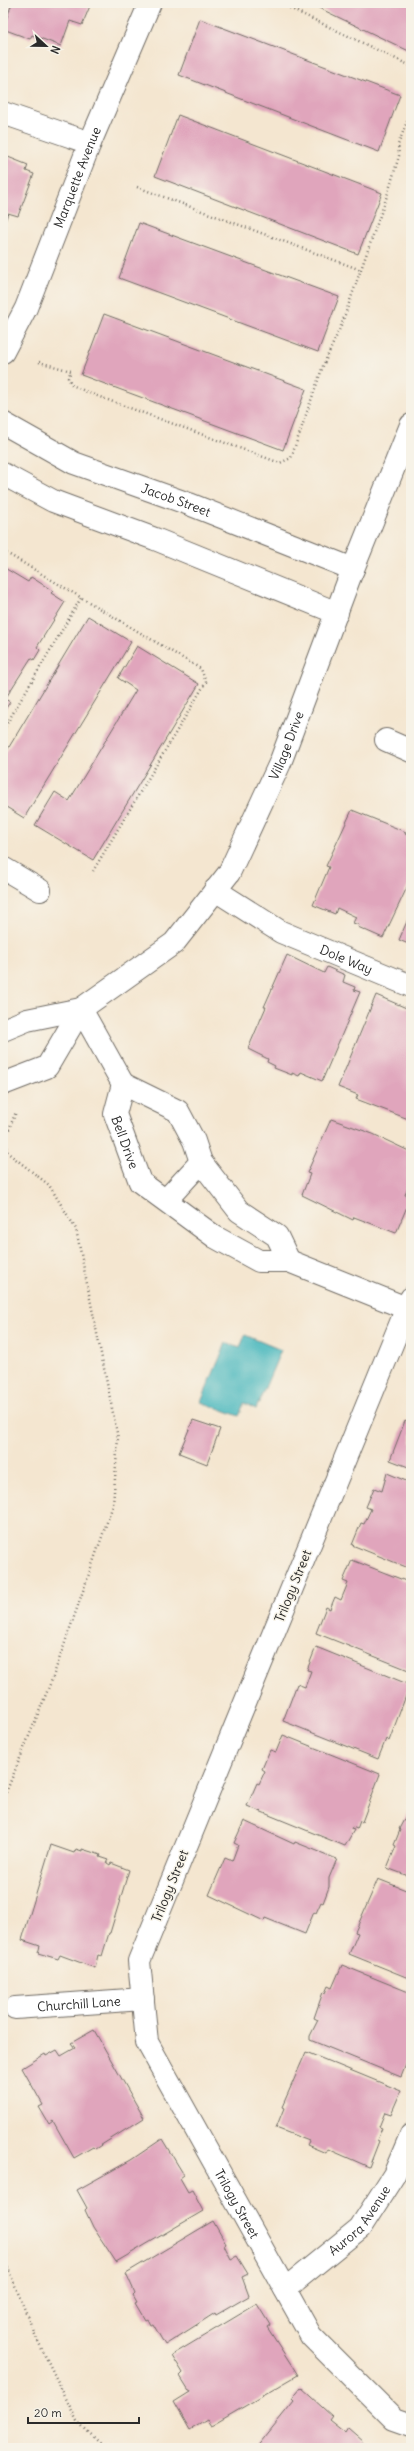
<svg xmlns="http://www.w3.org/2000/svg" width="414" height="2451" font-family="Delius,sans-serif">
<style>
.water{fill:#48b8be;stroke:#3a7274}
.building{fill:#e0a5bc}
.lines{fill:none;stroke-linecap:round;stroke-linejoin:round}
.minor-casing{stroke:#716c65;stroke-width:24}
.path{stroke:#716c65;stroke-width:2.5;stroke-dasharray:1 3;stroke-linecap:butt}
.minor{stroke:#fff;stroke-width:22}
.labels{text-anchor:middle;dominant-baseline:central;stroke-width:3;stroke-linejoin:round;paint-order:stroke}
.street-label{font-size:13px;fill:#2b2b2b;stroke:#f7f3e8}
</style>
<rect width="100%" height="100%" fill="#f7f3e8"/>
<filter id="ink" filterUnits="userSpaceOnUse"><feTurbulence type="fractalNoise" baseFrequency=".025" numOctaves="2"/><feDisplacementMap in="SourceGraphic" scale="8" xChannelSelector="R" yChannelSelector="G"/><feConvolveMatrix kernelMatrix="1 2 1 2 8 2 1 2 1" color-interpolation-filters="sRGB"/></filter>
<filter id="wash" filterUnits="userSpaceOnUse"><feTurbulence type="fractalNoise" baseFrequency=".012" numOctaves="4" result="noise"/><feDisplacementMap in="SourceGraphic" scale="16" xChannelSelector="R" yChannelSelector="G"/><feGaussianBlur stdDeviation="0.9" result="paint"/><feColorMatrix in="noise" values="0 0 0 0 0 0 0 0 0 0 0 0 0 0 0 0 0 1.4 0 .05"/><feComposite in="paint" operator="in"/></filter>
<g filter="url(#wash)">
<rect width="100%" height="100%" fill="#f4e6d0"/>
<!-- water -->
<path class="water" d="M245,1335l36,15 -25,59 -12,-6 -5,13 -38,-14 25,-59 14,5z"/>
<g id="blocks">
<!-- building -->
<path class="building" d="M12,3h71l7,3 -8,19 -12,-4 -9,25 -29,-11 -2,4 -27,-10z
M309,3h102v49l-92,-44z
M200,19l200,76 -21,57 -200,-77z
M178,115l204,78 -24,61 -203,-78z
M3,155l25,10 -2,6 8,3 -16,42 -10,-3 -5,14z
M139,223l200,74 -21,55 -199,-74z
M104,314l202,75 -23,61 -202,-75z
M3,567l25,15 3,-5 22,14 -2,2 14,9 -28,45 3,3 -6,10 -3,-2 -26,41 5,3 -6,9z
M88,616l43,26 -107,176 -21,-13v-48z
M137,646l62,38 -106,176 -58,-35 20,-33 14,9 67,-111 -18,-12z
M352,810l54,22 -1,2 6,3v42l-28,59 -25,-11 1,-2 -6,-2 3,-6 -19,-9 -2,6 -22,-9 16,-38 -3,-1z
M411,912v33l-12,-5z
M287,955l37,18 3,-6 18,8 -2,7 12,5 -1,3 6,2 -38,89 -21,-9 -2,4 -7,-3v2l-18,-7 1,-2 -8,-4 1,-3 -20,-10 18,-42h-2z
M376,995l35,15v110l-55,-21 2,-4 -20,-8z
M331,1119l42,15 38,18v28l-6,15 6,2 -15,36 -42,-16 -1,3 -51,-25 8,-21 -3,-1z
M193,1420l27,9 -13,35 -28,-11z
M405,1421l6,3v44l-21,-8z
M387,1473l24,10v86l-59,-24 9,-22 3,1 7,-15 -5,-2 8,-19 8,3z
M352,1560l59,23v88l-95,-38 10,-26 4,2 5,-12 6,3 7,-17 -5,-2z
M316,1647l94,38 -21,56 -3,-2 -8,20 -95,-38 14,-37 8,3 6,-16 -4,-1z
M283,1735l97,39 -18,48 -2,-1 -3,8 -5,-2 -1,2 3,1 -9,16 -98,-40 10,-23 2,1 6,-13 -3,-2 8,-19 6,2z
M411,1806v71l-24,-9 9,-22 -2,-1 6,-15 -1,-1z
M244,1821l50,23 1,-2 42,17 -8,19v9l-6,16 -2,-1 -5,11 -2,-1 -9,22 -40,-16 -1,3 -55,-26 16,-37 7,3 6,-16 -4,-2z
M51,1845l23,8 2,-4 6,2v-2l19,6 -1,2 9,3 -2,3 3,2 1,-2 18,7 -19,63h-1l-7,23 -4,-1 -3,13 -35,-13 -2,4 -20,-6 2,-7 -18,-6z
M378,1879l33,13v87l-62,-25 9,-21 -3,-1z
M342,1965l69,28v59l-10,25 -91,-37v-4l8,-16 -4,-2 9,-26 2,1 3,-7 4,2z
M94,2030l50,88 -49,31 -2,-2 -19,11 -21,-37 -4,3 -10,-17 4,-2 -21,-37 23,-14 1,2 11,-6 4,6 14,-8 -4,-5z
M306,2052l95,39 -10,23 -6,-2 -6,15 3,1 -5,12 2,1 -10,26 -41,-18 -2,4 -19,-8 2,-4 -33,-13 8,-20 -2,-1z
M162,2139l22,36 -4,3 8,14 4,-2 11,21 -87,51 -23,-35 -8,-17 2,-2 -10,-18 54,-30z
M213,2221l13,23 -2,1 7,14 6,-3 11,18 -6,3 7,19 -33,19 -1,-2 -50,32 -12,-21 -3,1 -3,-6 -2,1 -10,-17 2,-1 -4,-7 2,-2 -9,-20z
M257,2304l13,21 -3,2 31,48 -87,51 -4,-6 -17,10 -16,-28 16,-10 -10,-16 3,-3 -11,-18z
M301,2388l32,29 -3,4 15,12 3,-5 16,14 -5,6h-103l38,-47 -2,-2z"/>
</g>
</g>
<g filter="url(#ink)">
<use href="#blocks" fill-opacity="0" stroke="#716c65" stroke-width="1"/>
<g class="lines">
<defs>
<g id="minor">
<path d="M3,113l87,30"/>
<path id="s1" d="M3,352l23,-44 64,-165 60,-140"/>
<path id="s2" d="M3,423l71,40 115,41 164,65"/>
<path d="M3,474l50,27 102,38 182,74"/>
<path d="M386,740l25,11"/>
<path d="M3,868l37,22"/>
<path id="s3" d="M215,890l66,42 130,54"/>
<path d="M81,1009l42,75"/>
<path id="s4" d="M3,1030l24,-10 54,-11 93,-66 55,-70 51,-110 69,-184 62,-154"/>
<path d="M3,1084l44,-17 34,-58"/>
<path id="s5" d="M123,1084l-8,30 25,68 75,55 44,24h30l122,49"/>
<path d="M123,1084l55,27 16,30 7,21 38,49 38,25 12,25"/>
<path d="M166,1200l35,-38"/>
<path id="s6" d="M411,1298l-272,663 8,81 164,294 83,83 17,6"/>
<path id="s7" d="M15,2008l128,-9"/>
<path id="s8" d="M285,2289l75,-61 34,-53 17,-40"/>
</g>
</defs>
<!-- minor casing -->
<use href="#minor" class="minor-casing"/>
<!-- path -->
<path class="path" d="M279,3l132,63
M137,187l224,83
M39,362l32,9 -3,7 4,7 17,8 191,70 11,-5 32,-92 18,-40 47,-133 11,-37 -1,-11 13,-34
M3,551l198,118 5,13 -113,189
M3,730l78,-132
M3,1150l5,2
M3,1800l50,-123 60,-172 5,-67 -42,-209 -27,-44 -41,-32 -4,-12 12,-29
M3,2256l33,81 41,84 28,27"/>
<!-- minor -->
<use href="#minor" class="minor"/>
</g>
</g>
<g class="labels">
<!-- street labels -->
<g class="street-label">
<text stroke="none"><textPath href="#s1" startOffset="190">Marquette Avenue</textPath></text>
<text stroke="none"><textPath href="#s2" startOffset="190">Jacob Street</textPath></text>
<text stroke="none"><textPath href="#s4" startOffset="424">Village Drive</textPath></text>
<text stroke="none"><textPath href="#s3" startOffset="149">Dole Way</textPath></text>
<text stroke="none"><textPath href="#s5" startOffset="61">Bell Drive</textPath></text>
<text transform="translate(293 1586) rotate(-68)">Trilogy Street</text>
<text transform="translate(170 1886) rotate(-68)">Trilogy Street</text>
<text stroke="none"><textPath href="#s7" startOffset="64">Churchill Lane</textPath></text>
<text stroke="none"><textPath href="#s6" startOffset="983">Trilogy Street</textPath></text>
<text stroke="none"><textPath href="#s8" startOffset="102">Aurora Avenue</textPath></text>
</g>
</g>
<!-- margin -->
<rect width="414" height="2451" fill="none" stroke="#f7f3e8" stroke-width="16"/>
<!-- north arrow -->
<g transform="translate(46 46) rotate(112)" stroke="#f7f3e8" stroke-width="3" paint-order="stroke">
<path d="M0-3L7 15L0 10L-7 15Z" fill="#2b2b2b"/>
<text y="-6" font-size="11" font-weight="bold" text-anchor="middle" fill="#2b2b2b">N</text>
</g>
<!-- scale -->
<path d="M28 2417v6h111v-6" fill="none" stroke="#2b2b2b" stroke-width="2"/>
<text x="34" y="2417" font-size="12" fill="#2b2b2b" stroke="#f7f3e8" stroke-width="3" paint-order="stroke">20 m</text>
</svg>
